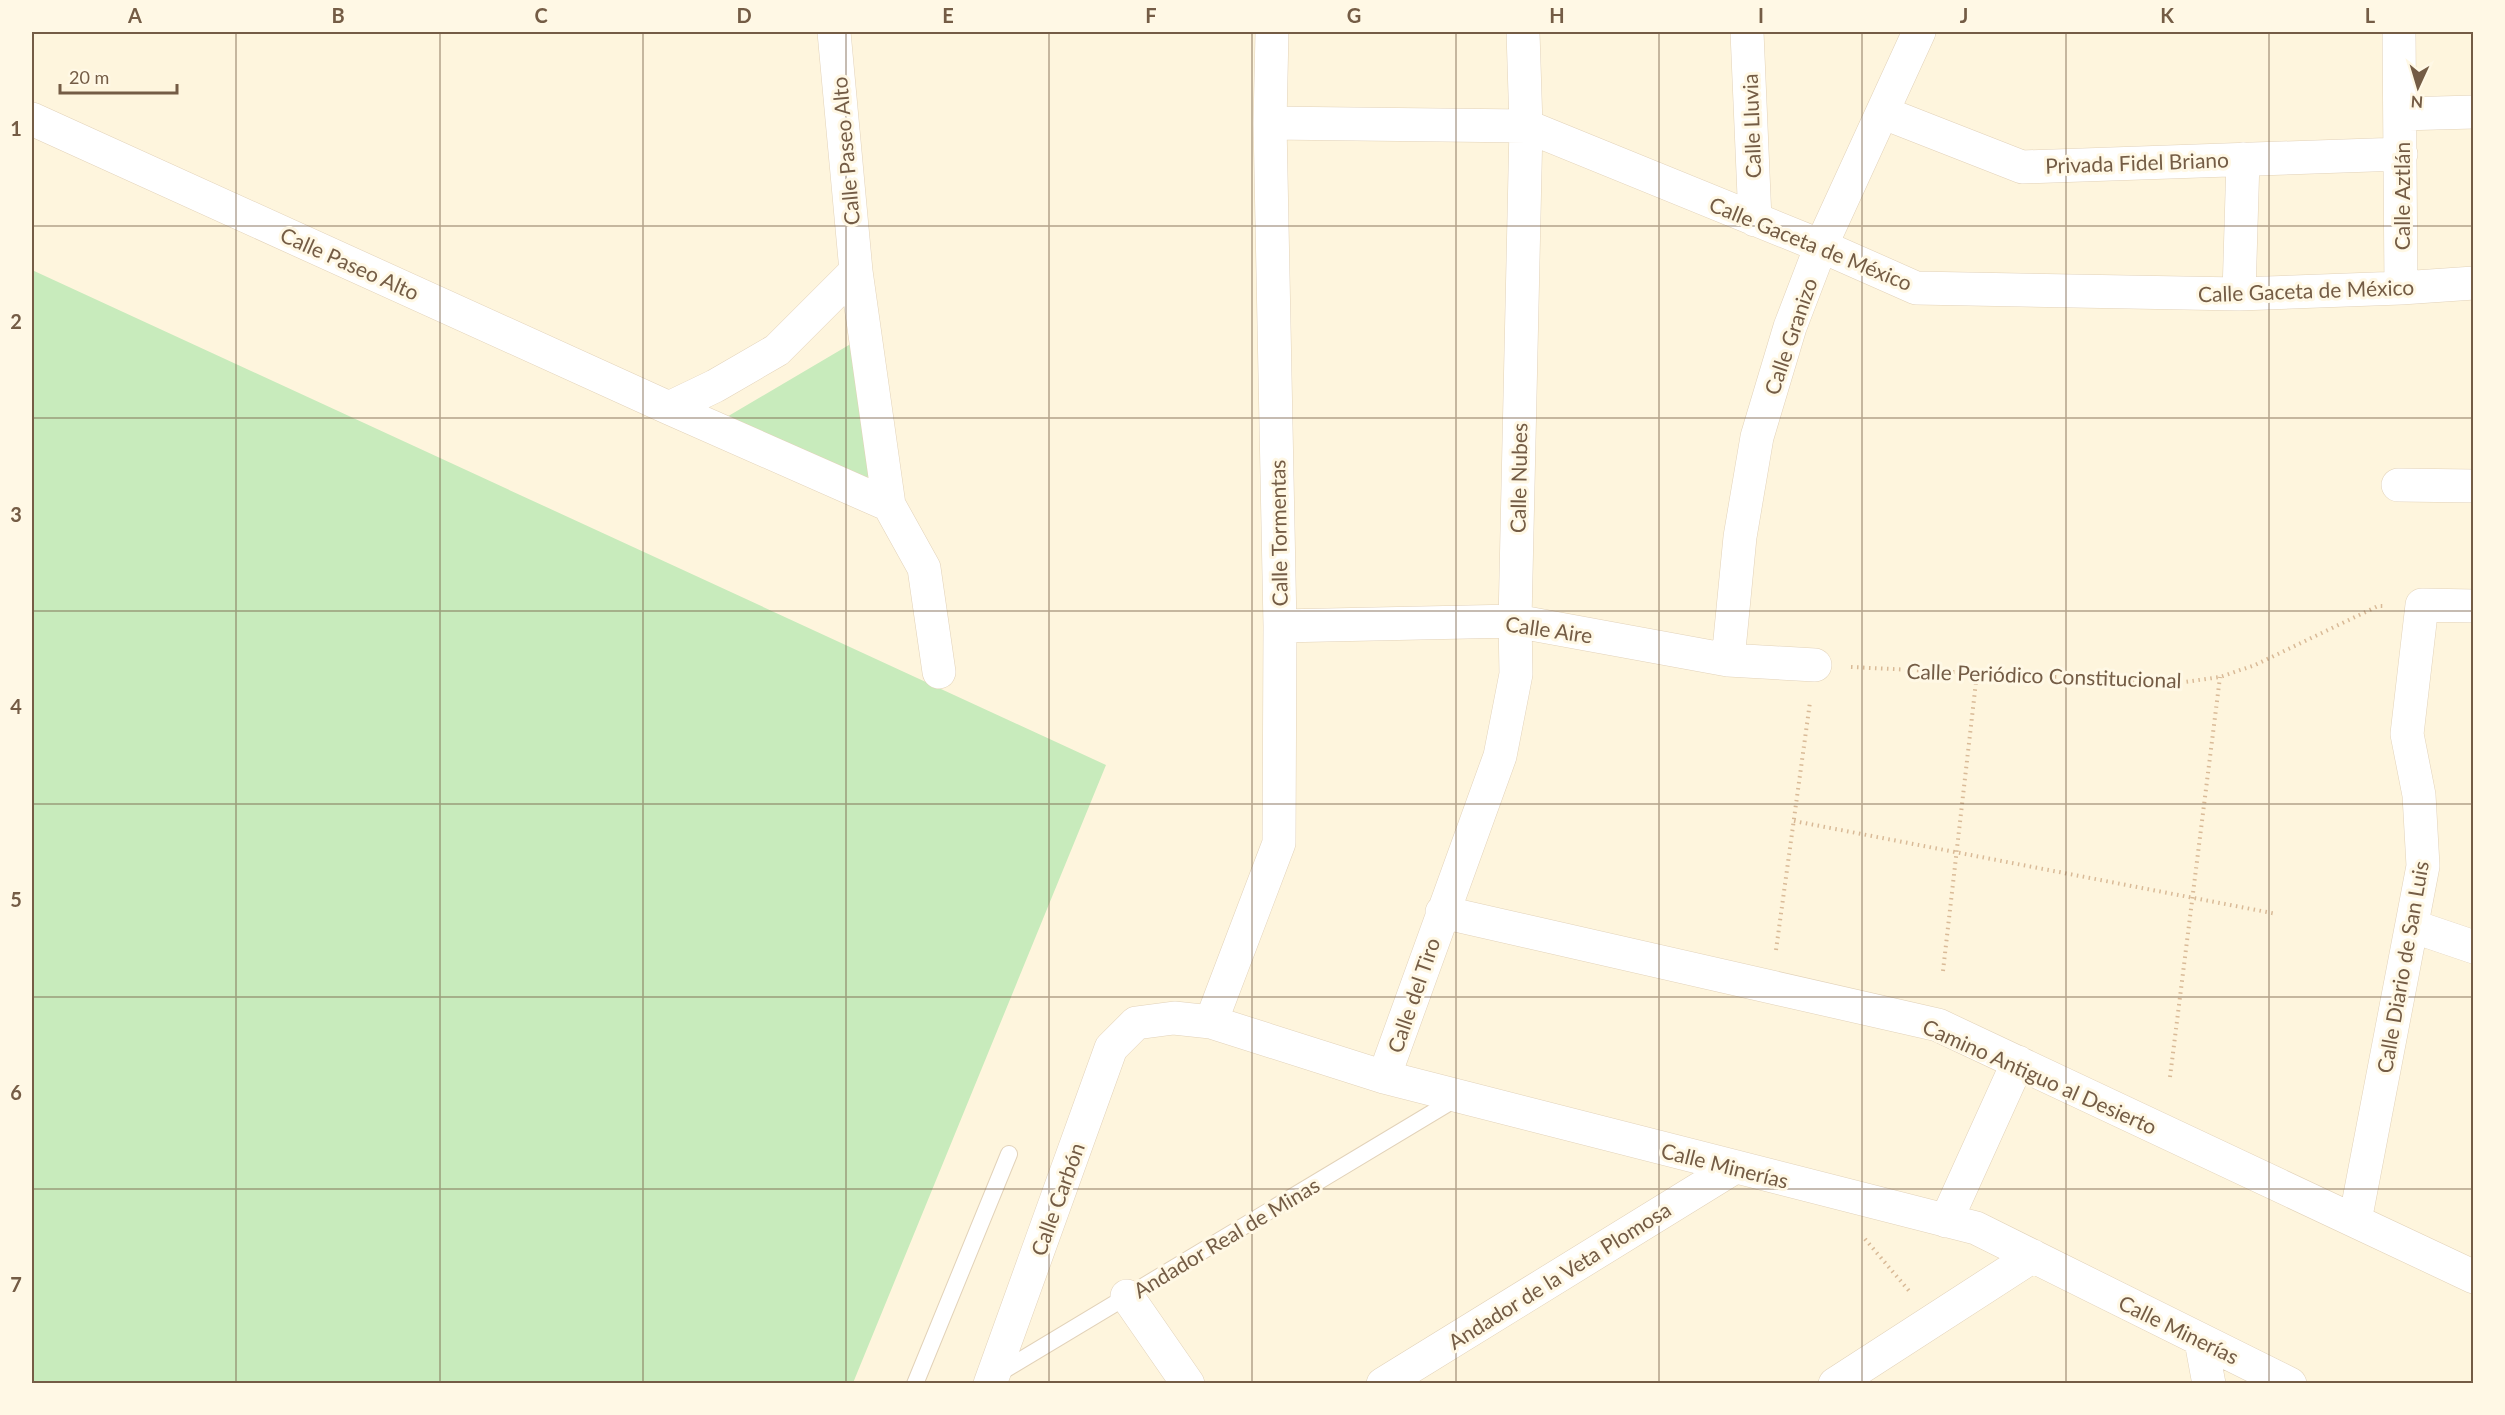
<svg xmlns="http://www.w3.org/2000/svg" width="2505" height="1415" font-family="Lato,sans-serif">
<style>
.green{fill:#c8ebbc}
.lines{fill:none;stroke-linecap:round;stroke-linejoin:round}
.lane-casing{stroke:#e2d2b9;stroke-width:18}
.street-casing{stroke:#e2d2b9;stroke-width:34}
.path{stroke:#d9ba97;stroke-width:4;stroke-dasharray:1.5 4.5;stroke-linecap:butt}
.lane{stroke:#fff;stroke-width:16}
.street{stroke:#fff;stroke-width:33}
.grid{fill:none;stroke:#745c45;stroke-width:1.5;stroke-opacity:0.55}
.labels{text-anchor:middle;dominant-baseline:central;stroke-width:6;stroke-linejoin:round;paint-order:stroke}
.street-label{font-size:21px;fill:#745c45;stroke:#fff8e5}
.neatline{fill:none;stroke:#745c45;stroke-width:2}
.grid-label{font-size:20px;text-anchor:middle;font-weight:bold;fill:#745c45}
</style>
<rect width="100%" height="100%" fill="#fef5dd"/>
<!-- green -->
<path class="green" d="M32,270l1074,495 -253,618 -821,1z
M854,342l17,129 -10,17 -136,-70z"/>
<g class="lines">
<defs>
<path id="lane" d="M996,1375l461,-277
M915,1384l94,-230"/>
<path id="street" d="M834,32l22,239 33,234
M1747,32l8,188
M2399,32l2,256
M1884,113l138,54 379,-13
M2400,114l74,-2
M32,119l637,289 220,97 35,63 15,104
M1270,123l256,3 295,120 95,42 323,6 162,-6 73,-5
M2239,294l4,-135
M669,408l46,-22 62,-36 79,-79
M2398,485l76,1
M1280,626l235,-5 213,39 87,5
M1728,660l12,-123 17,-100 33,-110 31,-81 98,-214
M1442,912l496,113 536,252
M2412,926l62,21
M1211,1022l68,-179 1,-217 -10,-503 2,-91
M1384,1077l116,-321 16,-82 -1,-53 11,-495 -3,-94
M1946,1221l72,-159
M2355,1221l68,-355 -4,-71 -12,-61 15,-129 52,1
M1127,1296l61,88
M2201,1341l8,43
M990,1384l121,-336 25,-25 38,-5 37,4 173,55 592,151 314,156
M1383,1384l352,-217
M1835,1384l198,-128"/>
</defs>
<!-- lane casing -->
<use href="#lane" class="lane-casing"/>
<!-- street casing -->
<use href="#street" class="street-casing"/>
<!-- path -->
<path class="path" d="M1851,667l327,16 42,-6 35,-12 123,-59h8
M1794,821l483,93
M1776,950l34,-248
M1943,971l34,-298
M2170,1077l50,-400
M1865,1239l45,53"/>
<!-- lane -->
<use href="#lane" class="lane"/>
<!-- street -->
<use href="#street" class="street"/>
</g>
<!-- grid -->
<path class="grid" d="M236,32v1352M440,32v1352M643,32v1352M846,32v1352M1049,32v1352M1252,32v1352M1456,32v1352M1659,32v1352M1862,32v1352M2066,32v1352M2269,32v1352M32,226h2442M32,418h2442M32,611h2442M32,804h2442M32,997h2442M32,1189h2442"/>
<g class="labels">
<!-- street labels -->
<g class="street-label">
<text transform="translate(1751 126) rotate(-92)">Calle Lluvia</text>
<text transform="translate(845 151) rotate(-95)">Calle Paseo Alto</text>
<text transform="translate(2137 162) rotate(-2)">Privada Fidel Briano</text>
<text transform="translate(2401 196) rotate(-90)">Calle Aztlán</text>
<text transform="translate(1811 243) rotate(22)">Calle Gaceta de México</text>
<text transform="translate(350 263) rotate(24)">Calle Paseo Alto</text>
<text transform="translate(2306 290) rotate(-2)">Calle Gaceta de México</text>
<text transform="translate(1790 336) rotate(-71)">Calle Granizo</text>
<text transform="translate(1518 478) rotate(-89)">Calle Nubes</text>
<text transform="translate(1278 533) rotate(-91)">Calle Tormentas</text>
<text transform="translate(1549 629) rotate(8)">Calle Aire</text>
<text transform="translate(2044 675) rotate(2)">Calle Periódico Constitucional</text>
<text transform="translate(2402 967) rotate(-80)">Calle Diario de San Luis</text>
<text transform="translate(1413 995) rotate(-71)">Calle del Tiro</text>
<text transform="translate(2040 1076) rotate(24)">Camino Antiguo al Desierto</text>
<text transform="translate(1725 1165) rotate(14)">Calle Minerías</text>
<text transform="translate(1057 1199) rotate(-70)">Calle Carbón</text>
<text transform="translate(1226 1237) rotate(-31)">Andador Real de Minas</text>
<text transform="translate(1559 1275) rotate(-32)">Andador de la Veta Plomosa</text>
<text transform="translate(2179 1329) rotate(26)">Calle Minerías</text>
</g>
</g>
<!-- border -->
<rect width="2505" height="1415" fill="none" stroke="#fff8e5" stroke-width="66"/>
<!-- north arrow -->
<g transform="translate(2418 87) rotate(184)" stroke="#fff8e5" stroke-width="4.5" paint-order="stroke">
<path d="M0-4.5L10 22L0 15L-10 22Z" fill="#745c45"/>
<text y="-9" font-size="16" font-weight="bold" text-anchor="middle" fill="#745c45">N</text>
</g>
<!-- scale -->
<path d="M60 84v9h117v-9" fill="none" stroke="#745c45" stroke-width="3"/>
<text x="69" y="84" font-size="18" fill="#745c45" stroke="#fff8e5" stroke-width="4.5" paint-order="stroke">20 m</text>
<rect x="33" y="33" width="2439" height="1349" class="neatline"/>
<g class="grid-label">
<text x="135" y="23">A</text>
<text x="338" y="23">B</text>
<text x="541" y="23">C</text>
<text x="744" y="23">D</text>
<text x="948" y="23">E</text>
<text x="1151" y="23">F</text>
<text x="1354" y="23">G</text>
<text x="1557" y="23">H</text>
<text x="1761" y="23">I</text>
<text x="1964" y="23">J</text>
<text x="2167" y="23">K</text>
<text x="2370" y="23">L</text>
<text x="16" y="136">1</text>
<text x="16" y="329">2</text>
<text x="16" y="522">3</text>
<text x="16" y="714">4</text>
<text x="16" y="907">5</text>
<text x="16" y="1100">6</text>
<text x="16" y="1292">7</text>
</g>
</svg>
